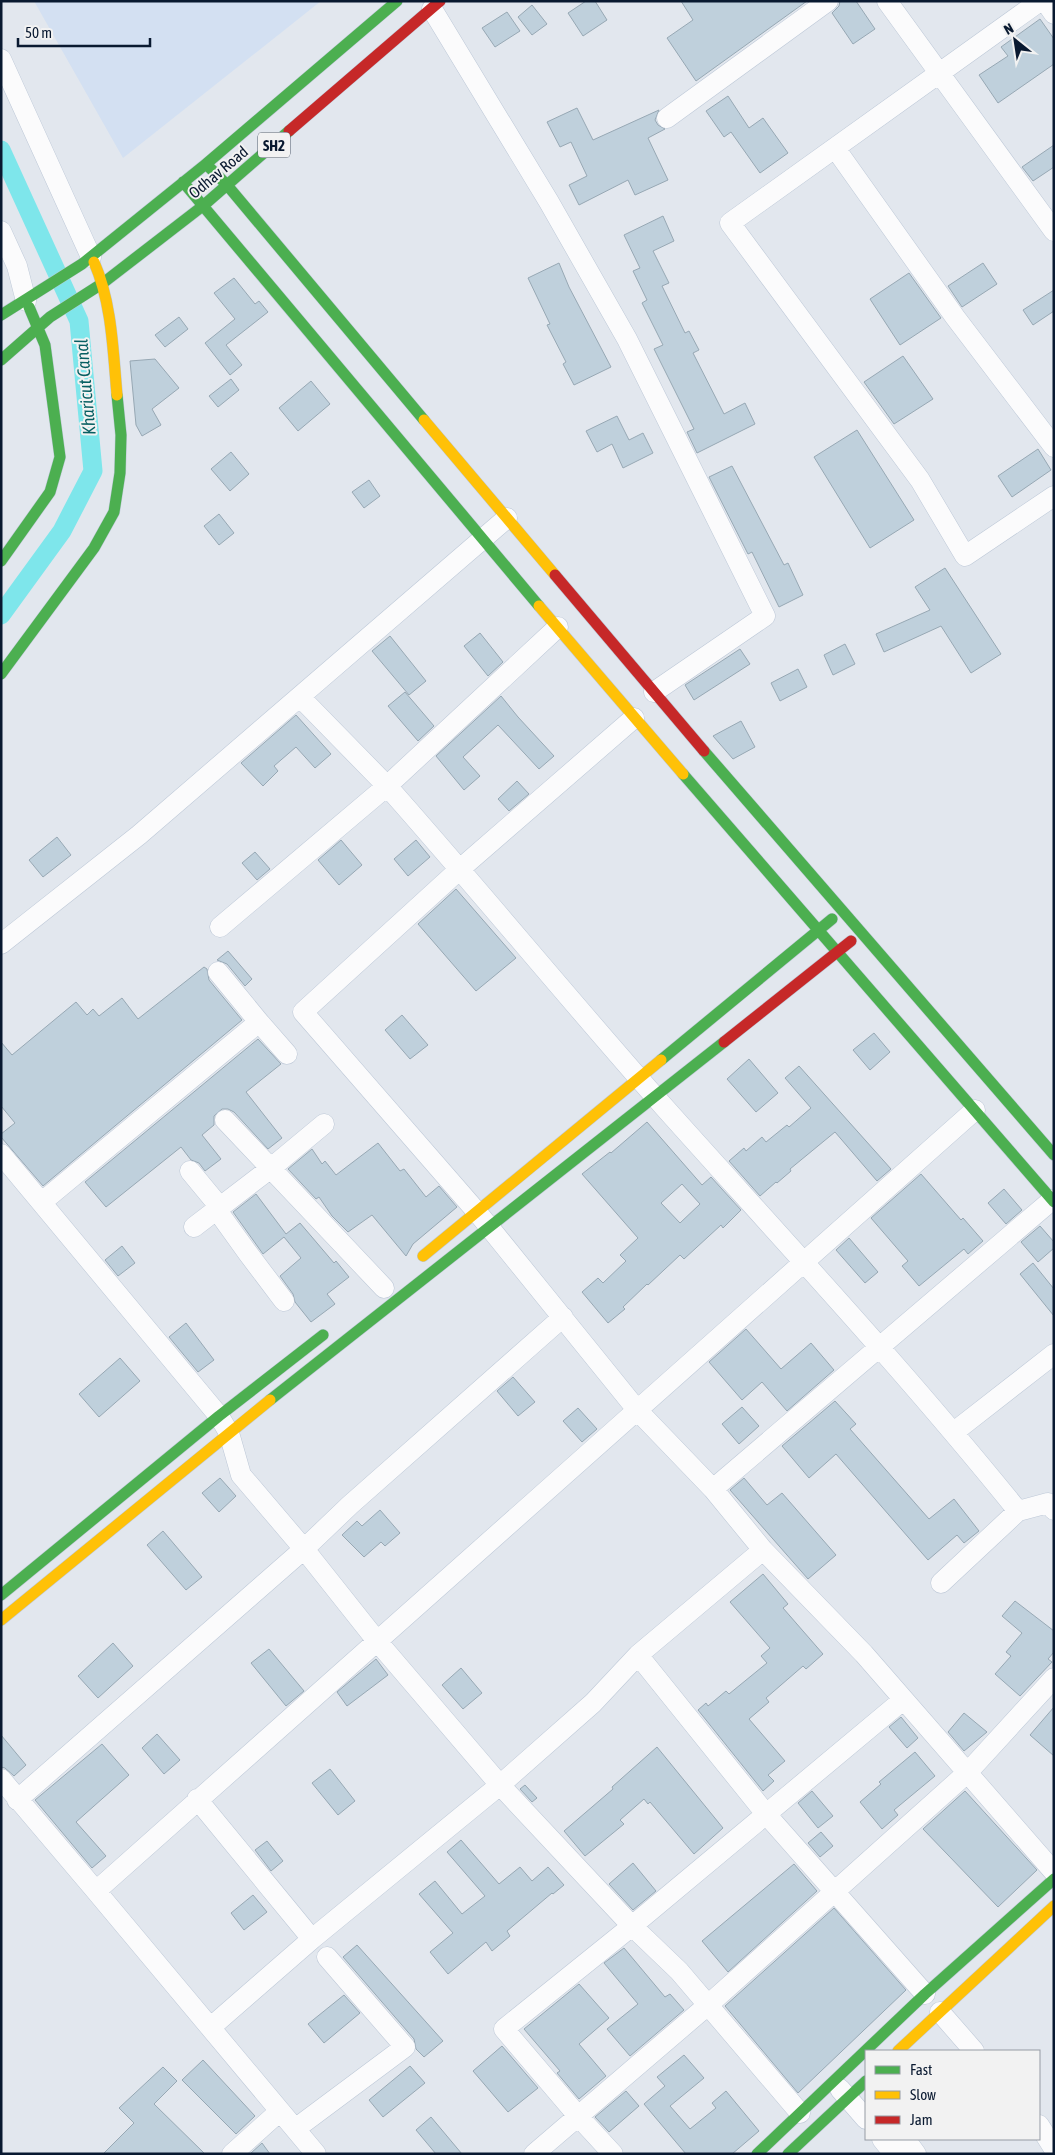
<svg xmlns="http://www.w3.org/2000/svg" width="1055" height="2155" font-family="'Asap Condensed',sans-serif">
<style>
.built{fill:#d3e0f2}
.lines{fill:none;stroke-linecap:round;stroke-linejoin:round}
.canal{stroke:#7ee6eb;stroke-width:19}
.building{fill:#bfd0dc;stroke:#97a8b4;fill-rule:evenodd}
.street-casing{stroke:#bdc8d7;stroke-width:21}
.fast-casing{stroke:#bdc8d7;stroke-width:12}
.slow-casing{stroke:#bdc8d7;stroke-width:12}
.jam-casing{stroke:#bdc8d7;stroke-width:12}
.street{stroke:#fbfbfc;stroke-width:20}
.fast{stroke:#4caf50;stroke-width:11}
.slow{stroke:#ffc107;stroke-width:11}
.jam{stroke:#c62828;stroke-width:11}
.labels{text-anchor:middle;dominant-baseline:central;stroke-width:4;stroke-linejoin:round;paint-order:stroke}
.shield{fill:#f2f2f2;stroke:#4f5a6a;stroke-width:1}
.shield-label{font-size:15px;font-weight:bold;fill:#091930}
.street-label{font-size:16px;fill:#091930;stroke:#f2f2f2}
.water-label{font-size:18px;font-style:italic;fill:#075f62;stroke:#f2f2f2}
</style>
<rect width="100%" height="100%" fill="#e2e7ee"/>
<!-- built -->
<path class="built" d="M34,1h287l-198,157z"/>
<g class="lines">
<!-- canal -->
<path class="canal" d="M1,150l78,171 14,150 -31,60 -61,84"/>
</g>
<!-- building -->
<path class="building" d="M586,1h9l12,19 -24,16 -15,-23z
M681,1h126l-111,80 -29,-43 26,-18z
M840,1h16l19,28 -22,15 -21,-31 7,-7z
M532,5l15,19 -15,11 -14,-18z
M507,12l13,19 -25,16 -13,-19z
M1040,19l14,20v25l-56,39 -19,-28 29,-19 -7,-9z
M728,96l21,32 14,-10 25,35 -28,20 -29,-41 -7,5 -18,-26z
M577,108l16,32 66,-30 -4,10 3,5 7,4 -17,9 20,42 -33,15 -7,-15 -49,25 -10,-20 18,-9 -16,-34 -11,5 -13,-25z
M1054,145v22l-21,14 -11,-14z
M663,216l11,25 -21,10 16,32 -7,3 23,47 4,-2 10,19 -6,3 31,61 21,-11 10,21 -58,29 -10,-21 7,-3 -40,-80 9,-4 -21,-42 5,-3 -14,-29 7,-3 -16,-33z
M559,263l10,24 42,80 -37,18 -11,-21 3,-2 -19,-37 3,-1 -22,-46z
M983,263l14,21 -35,23 -14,-21z
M909,273l32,45 -41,27 -30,-46z
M234,278l21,26 4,-3 9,11 -42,33 16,20 -12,10 -25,-32 30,-24 -21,-26z
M1054,290v21l-21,14 -10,-15z
M179,317l9,12 -23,18 -10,-12z
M903,356l30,43 -39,25 -30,-42z
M155,359l24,29 -27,21 9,16 -19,11 -6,-11 -6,-64z
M231,379l8,11 -21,17 -9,-11z
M311,381l19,23 -32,27 -19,-23z
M617,416l12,24 14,-7 10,20 -30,15 -11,-24 -15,8 -11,-21z
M857,430l57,90 -44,28 -56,-91z
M1038,449l13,21 -39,27 -14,-21z
M231,452l18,22 -19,17 -19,-22z
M732,466l52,99 4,-2 15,32 -24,12 -27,-55 -4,2 -39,-77z
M369,480l11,16 -16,12 -12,-16z
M219,514l15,19 -15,12 -15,-19z
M945,568l56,86 -30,19 -30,-47 -57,26 -8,-18 54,-24 -15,-23z
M480,633l23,29 -15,14 -24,-30z
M390,636l36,45 -17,14 -37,-44z
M845,644l10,20 -22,11 -9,-20z
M740,649l10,15 -56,36 -9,-15z
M798,669l9,18 -27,14 -9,-18z
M405,692l29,34 -16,15 -30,-35z
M501,696l17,21 36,39 -15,13 -41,-44 -35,32 17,19 -16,14 -28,-34z
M296,715l35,39 -16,14 -19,-21 -22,19 4,5 -15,15 -22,-23z
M741,721l14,26 -22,12 -20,-23z
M517,781l12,13 -20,17 -11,-12z
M57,837l14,18 -28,22 -14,-17z
M341,840l21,25 -23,20 -21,-25z
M416,840l14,17 -22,19 -14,-17z
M255,852l15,17 -13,11 -15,-17z
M456,889l60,69 -40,33 -58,-67z
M228,951l24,28 -7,7 -18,-22 -10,-4z
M204,967l3,2 2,11 33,40 -199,166 -42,-49v-3l14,-11 -14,-17v-64l11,13 64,-53 11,13 6,-6 6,7 23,-18 16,21z
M402,1015l26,30 -18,14 -25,-29z
M874,1033l16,19 -20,18 -17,-20z
M258,1039l23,25 -35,28 36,46 -14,11 -34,-37 -6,-3h-6l-8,7v9l-12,10 19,24 -16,12 -6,-8 -8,-3 -10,-13 -75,60 -21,-25z
M749,1059l29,34 -22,19 -29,-33z
M799,1066l92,103 -14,12 -42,-49 -45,37 1,2 -14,12 -1,-1 -16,14 -31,-35 15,-13 2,3 16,-14 4,5 21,-17 2,2 22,-19 -26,-30z
M647,1122l55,63 9,-8 30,33 -18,18 -2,-3 -37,34 -4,-4 -32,30 -1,-1 -24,23 2,2 -17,14 -26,-31 16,-14 5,5 23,-22 -6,-6 18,-17 -56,-64 28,-22 1,1zM682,1184l18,20 -20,19 -19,-20z
M378,1143l22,28 4,-2 22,28 13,-11 18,21 -44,37 -7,12 -34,-41 -24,17 -16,-16 -13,-19 -3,2 -28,-30 24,-20 10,15 3,-3 11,14z
M921,1174l40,46 2,-2 20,23 -15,13 -4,-5 -45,37 -17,-20 6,-5 -37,-43z
M1004,1189l18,21 -16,14 -18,-21z
M256,1194l30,40 14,-11 34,40 2,-2 13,16 -22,17 8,10 -24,18 -16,-20 -2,-8 -13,-18 21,-18 -17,-21 -21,17 -30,-42z
M1040,1226l14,16v6l-16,14 -17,-20z
M849,1238l29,34 -13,11 -29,-33z
M122,1246l13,17 -17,13 -13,-16z
M1033,1263l21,26v27l-34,-42z
M186,1323l28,37 -16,12 -29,-35z
M746,1329l35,40 30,-26 23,27 -47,41 -25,-29 -20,18 -33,-38z
M120,1358l20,23 -41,36 -20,-23z
M513,1377l22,25 -17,14 -21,-25z
M835,1401l21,23 -6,5 79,90 25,-20 25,32 -15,12 -7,-8 -29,25 -92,-106 -27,24 -27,-32z
M742,1407l17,19 -20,18 -17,-20z
M578,1408l19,21 -15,13 -19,-21z
M220,1478l16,18 -17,16 -17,-19z
M744,1478l23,27 15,-12 54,62 -28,24 -78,-89z
M380,1510l20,23 -15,13 -4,-4 -17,15 -22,-22 15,-14 5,5z
M163,1531l39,46 -16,13 -39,-45z
M763,1574l25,30 -5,4 40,46 -17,15 -3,-3 -37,32 3,4 -20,17 36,42 -17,14 6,6 -11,10 -65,-81 8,-7 2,3 18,-15 3,3 38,-31 -6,-7 9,-8 -40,-46z
M1015,1601l39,30v21l-6,7 4,3 -32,34 -25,-22 16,-18 -5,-4 16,-19 -20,-17z
M113,1643l20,23 -35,32 -20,-22z
M269,1649l35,42 -18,15 -35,-43z
M376,1659l12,16 -41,31 -10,-14z
M461,1668l21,25 -19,16 -21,-24z
M1054,1707v49l-24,-21z
M964,1713l23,19 -23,19 -16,-19z
M901,1717l17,21 -11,10 -18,-21z
M157,1734l23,26 -16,14 -22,-26z
M1,1735l25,30 -12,11 -9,-8 -4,-1z
M102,1744l27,31 -53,47 30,34 -14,12 -57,-68z
M657,1747l66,81 -29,26 -44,-52 -2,2 -4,-5 -24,21 4,4 -39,32 -21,-25 49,-42 -1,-2z
M915,1752l20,24 -41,34 4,5 -16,14 -22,-27 21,-18 -2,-2z
M330,1769l25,32 -17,14 -26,-32z
M525,1785l12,13 -5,4 -12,-13z
M812,1791l21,25 -15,12 -20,-25z
M965,1791l72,79 -39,37 -75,-78z
M821,1832l12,14 -13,11 -12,-14z
M461,1840l38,44 21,-17 12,14 16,-14 16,18 -11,9 -1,-1 -45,38 3,5 -18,15 -6,-9 -38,32 -18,-22 23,-19 -34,-39 16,-13 27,33 23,-18 -38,-44z
M267,1841l16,20 -12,10 -16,-21z
M633,1863l23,28 -23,19 -24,-26z
M794,1864l23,27 -89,81 -26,-31z
M253,1895l14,17 -23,18 -13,-17z
M834,1908l72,82 -108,103 -73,-87z
M357,1945l86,96 -19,16 -8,-8 -2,-10 -71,-82z
M624,1948l41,49 5,-3 14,16 -54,46 -23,-27 31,-25 -34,-41z
M579,1984l30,34 -30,26 27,32 -27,23 -22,-26 3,-2 -36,-42z
M344,1995l16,18 -36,30 -16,-19z
M502,2046l36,42 -30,24 -35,-41z
M684,2055l20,23 -34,28 20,23 26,-21 -4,-5 14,-12 33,40 -27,23h-46l-42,-50 21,-18 -8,-9z
M203,2060l52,56 -19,18 -54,-54z
M410,2066l15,17 -42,34 -14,-17z
M163,2067l14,14 -23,23 51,50h-102l31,-31 -15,-15z
M626,2091l13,15 -30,26 -14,-15z
M431,2117l31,37h-26l-20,-24z
M262,2143l8,11h-20z"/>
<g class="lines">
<defs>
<path id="street" d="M887,1l167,230
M1040,1l-310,222 190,257 45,76 89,-60
M1045,1l9,13
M432,9l117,193 78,137 138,277 -111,76
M1,59l90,198
M667,118l161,-117
M835,148l120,169 99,130
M1,231l16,35 9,35
M300,697l87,89 171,-159
M634,718l-174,151 -157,143 174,200 161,199 75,78 50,61 101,104 190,218
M220,927l167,-141c94,106 184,216 278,322 119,133 241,264 353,403
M1,944l138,-109 368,-317
M218,972l41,50
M225,1120l159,168
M1,1154l218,262 10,17 12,42 63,74 -287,251
M190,1171l24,29 5,13 28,39 37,49
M42,1202l217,-180 28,32
M194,1227l77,-59 53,-44
M563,1317l-213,188 -46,44 73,92 123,144 132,141 47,45 121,142
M954,1432l100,-78
M713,1489l339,-289
M941,1583l77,-72 30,-8 6,7
M638,1655l128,159 159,180
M1,1779l95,112 879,-781
M197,1799l115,140
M96,1891l220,263
M940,2012l34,39
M211,2027l101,-88 188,-154 93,-82 45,-48 125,-105
M840,2089l26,30
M1039,2125l15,24
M295,2129l110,-82 -78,-90
M882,2139l12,15
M905,2139l11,15
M232,2154l48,-43
M534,2154l174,-149 260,-233 86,-94
M613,2154l-35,-38 -74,-87 128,-103 271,-226"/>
<path id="fast" d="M206,164l21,21 197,235
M183,182l356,424
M1,315l81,-51 124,-100 191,-163
M1,360l49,-43 53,-34 101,-78 85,-74
M1,561l49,-69 10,-35 -15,-112 -16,-38
M1,674l93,-126 20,-36 6,-39 1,-38 -4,-40
M704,751l350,404
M683,774l371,428
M661,1060l171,-141
M270,1400l454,-358
M1,1595l218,-179 104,-81
M757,2154l168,-160 129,-115
M788,2154l78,-73"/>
<path id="slow" d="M94,262c18,41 19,89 23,133
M424,420l131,155
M539,606l144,168
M423,1256l238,-196
M1,1620l269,-220
M898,2051l156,-145"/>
<path id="jam" d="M289,131l151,-130
M555,575l149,176
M724,1042l127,-101"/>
</defs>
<!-- street casing -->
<use href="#street" class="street-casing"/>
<!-- fast casing -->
<use href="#fast" class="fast-casing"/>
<!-- slow casing -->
<use href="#slow" class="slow-casing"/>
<!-- jam casing -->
<use href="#jam" class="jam-casing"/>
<!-- street -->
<use href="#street" class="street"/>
<!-- fast -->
<use href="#fast" class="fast"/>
<!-- slow -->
<use href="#slow" class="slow"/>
<!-- jam -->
<use href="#jam" class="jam"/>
</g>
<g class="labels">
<!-- shield labels -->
<rect class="shield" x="258" y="132.5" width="32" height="25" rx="4"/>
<g class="shield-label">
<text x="274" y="145">SH2</text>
</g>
<!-- street labels -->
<g class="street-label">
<text transform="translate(218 172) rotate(-40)">Odhav Road</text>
</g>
<!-- water labels -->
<g class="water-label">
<text transform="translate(85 387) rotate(-95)">Kharicut Canal</text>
</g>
</g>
<!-- border -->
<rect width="1055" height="2155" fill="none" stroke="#091930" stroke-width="5"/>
<!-- legend -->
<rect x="865" y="2050" width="175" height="90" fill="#f2f2f2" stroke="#959ba4"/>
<rect x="875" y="2066" width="25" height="8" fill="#4caf50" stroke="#959ba4"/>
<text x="910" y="2075" font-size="15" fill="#091930">Fast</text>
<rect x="875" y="2091" width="25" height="8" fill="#ffc107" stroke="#959ba4"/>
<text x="910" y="2100" font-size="15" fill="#091930">Slow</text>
<rect x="875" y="2116" width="25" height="8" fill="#c62828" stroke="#959ba4"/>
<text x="910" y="2125" font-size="15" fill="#091930">Jam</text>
<!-- north arrow -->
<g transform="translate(1015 40) rotate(330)" stroke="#f2f2f2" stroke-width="4" paint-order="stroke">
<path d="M0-4L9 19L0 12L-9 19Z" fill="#091930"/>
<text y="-8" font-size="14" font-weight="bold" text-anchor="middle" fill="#091930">N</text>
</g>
<!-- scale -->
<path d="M18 38v8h132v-8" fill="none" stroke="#091930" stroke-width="2.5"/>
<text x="25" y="38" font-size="15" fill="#091930" stroke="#f2f2f2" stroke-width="4" paint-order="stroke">50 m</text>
</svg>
